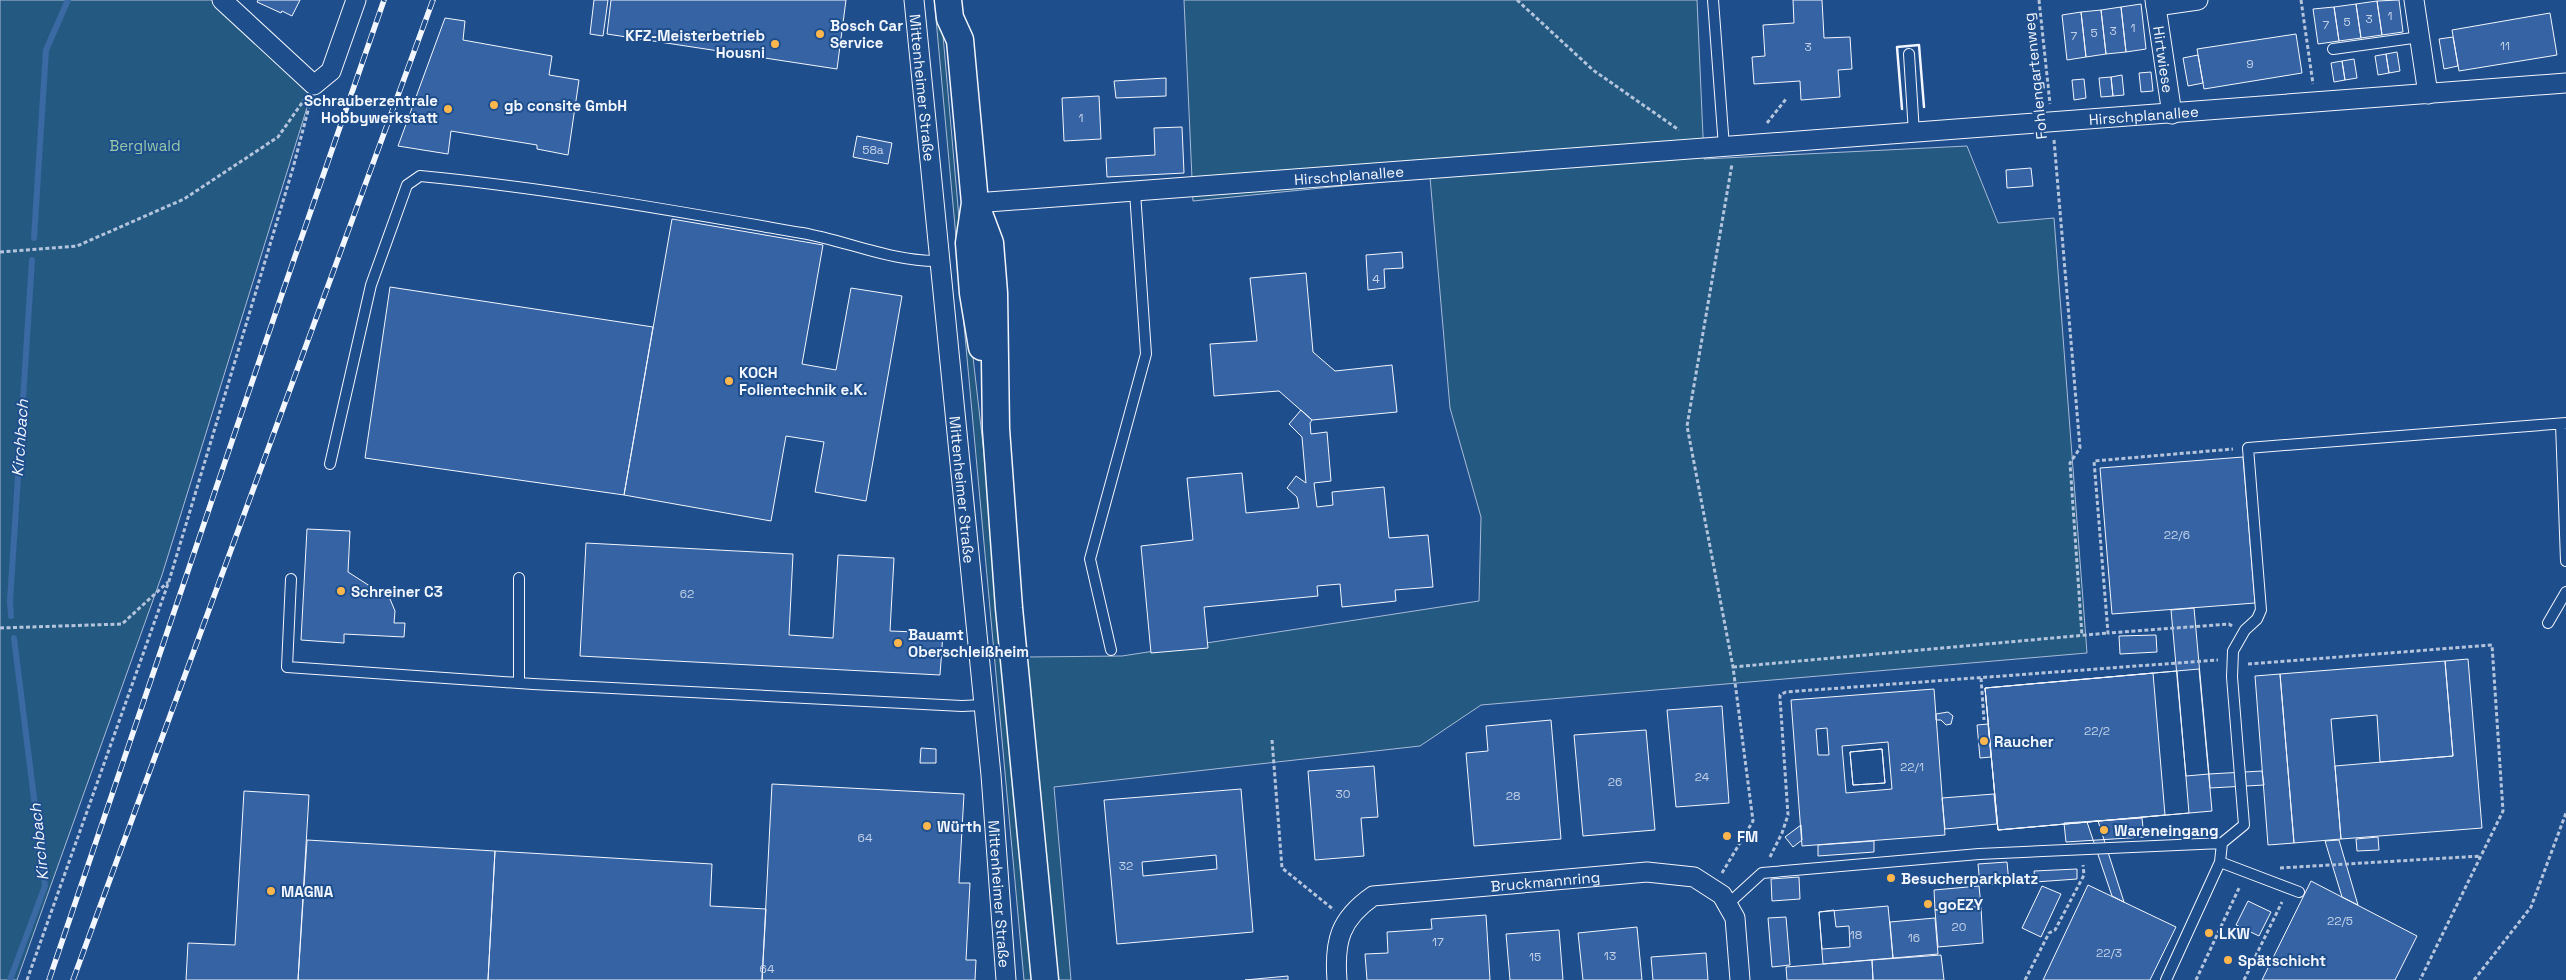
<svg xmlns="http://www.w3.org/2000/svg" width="2566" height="980" font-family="'Space Grotesk',sans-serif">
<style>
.green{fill:#245a82;stroke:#a8bbd7}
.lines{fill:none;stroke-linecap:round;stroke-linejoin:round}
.stream{stroke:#3b69a3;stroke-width:6}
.building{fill:#3563a3;stroke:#f2f6ff;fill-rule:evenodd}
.lane-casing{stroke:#f2f6ff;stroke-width:12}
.street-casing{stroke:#f2f6ff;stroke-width:21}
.secondary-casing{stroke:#f2f6ff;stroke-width:29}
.path{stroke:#b3c4dc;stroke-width:3;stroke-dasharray:4 2.5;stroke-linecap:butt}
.lane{stroke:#1f4e8c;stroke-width:10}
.street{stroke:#1f4e8c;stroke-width:19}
.secondary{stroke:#1f4e8c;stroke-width:26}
.rail-casing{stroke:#f2f6ff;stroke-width:5.5}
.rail{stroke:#1f4e8c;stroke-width:4;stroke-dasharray:11;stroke-linecap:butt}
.wall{stroke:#f2f6ff;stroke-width:2.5}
.poi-dot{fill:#ffb74d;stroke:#1f4e8c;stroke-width:2}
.labels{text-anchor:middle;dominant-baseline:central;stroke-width:4;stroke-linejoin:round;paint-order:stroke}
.number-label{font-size:12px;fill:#c3d1e8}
.poi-label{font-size:15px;font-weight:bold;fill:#f2f6ff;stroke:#1f4e8c;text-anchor:start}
.street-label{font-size:15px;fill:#f2f6ff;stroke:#1f4e8c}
.park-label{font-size:15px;fill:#97c8a6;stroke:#1f4e8c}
.water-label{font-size:16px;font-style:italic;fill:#f2f6ff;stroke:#1f4e8c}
</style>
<rect width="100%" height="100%" fill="#1f4e8c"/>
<!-- green -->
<path class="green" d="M0,0h222l92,85 -152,490 -145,405h-17z
M1184,0h513l7,159 263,-13 31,77 56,-5 33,435 -606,52 -61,41 -366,41 17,193h-16l-26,-270 -2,-53 95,-1 357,-55 2,-84 -31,-109 -20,-231 -237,24z
M940,1l25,286 25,219 44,474h-10l-89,-972v-4z"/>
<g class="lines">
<!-- stream -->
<path class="stream" d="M34,238l12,-188 22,-50
M11,616l-1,-15 22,-341
M10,980l35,-94 -31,-248"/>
</g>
<!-- building -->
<path class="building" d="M258,0h42l-8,16 -10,-5 -1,2 -24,-11z
M594,0h14l-5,36 -13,-2z
M611,0h235l-9,69 -230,-35z
M1793,0h29l2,38 26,-1 2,32 -14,1 2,27 -39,3 -1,-19 -46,3 -2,-27 13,-1 -2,-31 31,-2z
M2399,0l4,32 -21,3 -5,-34z
M2377,1l5,34 -21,3 -5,-34z
M2141,4l5,45 -20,3 -5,-45z
M2356,4l5,34 -22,3 -5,-34z
M2121,7l5,45 -20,2 -5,-44z
M2334,7l5,34 -21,3 -5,-35z
M2101,10l5,44 -20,3 -5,-45z
M2081,12l5,45 -19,3 -5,-45z
M2550,13l7,42 -98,16 -7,-41z
M445,18l20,3 -2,19 89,16 -3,19 30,5 -11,75 -31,-6v-4l-86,-14 -3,23 -50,-8z
M2296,34l6,39 -98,16 -7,-40z
M2453,37l5,29 -14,3 -5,-30z
M2397,52l3,19 -11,2 -3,-19z
M2386,54l3,19 -11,2 -3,-19z
M2198,55l5,28 -15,3 -5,-28z
M2354,59l3,19 -12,2 -3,-19z
M2342,61l3,19 -11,2 -3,-19z
M2151,72l2,19 -12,1 -2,-19z
M2122,75l2,20 -11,1 -2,-19z
M2111,77l2,19 -12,1 -2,-19z
M1166,78v18l-50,2 -2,-17z
M2084,79l2,19 -12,2 -2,-20z
M1099,96l2,43 -37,2 -2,-43z
M1182,127l2,46 -77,4 -1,-19 49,-3 -1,-27z
M857,136l35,7 -4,21 -35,-7z
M2031,168l2,18 -26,2 -1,-18z
M672,219l151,26 -21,119 34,6 15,-82 51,8 -36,205 -51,-9 9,-50 -38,-6 -15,85 -147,-26z
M1402,252l1,16 -19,1 1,19 -17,2 -2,-35z
M1306,273l7,79 22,19 57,-6 5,47 -85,8 -33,-29 -65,5 -4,-52 47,-3 -7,-63z
M390,287l263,40 -29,168 -259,-37z
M1301,410l11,10 -2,3 1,11 16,-2 4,49 -17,2 3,24 16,-2 -1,-13 52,-5 5,51 39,-3 5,52 -38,3 1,11 -54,6 -2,-23 -23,2 1,10 -114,11 4,41 -57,5 -10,-107 52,-6 -6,-62 55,-5 4,40 53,-5 -2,-11 -10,-9 9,-12 10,7 -4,-46 -13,-13z
M2243,457l12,146 -143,11 -12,-146z
M307,529l43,2 -2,41 42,27 5,12 -1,12h11l-1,14 -60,-3v9l-43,-3z
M586,543l207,11 -4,81 44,3 5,-83 56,3 -4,73 53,2 -3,42 -360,-19z
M2194,608l15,166 -23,2 -15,-166z
M2156,635l1,17 -37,2 -1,-18z
M2468,659l14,169 -141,11 -6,-73 118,-10 -8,-95z
M2445,661l8,95 -73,6 -3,-47 -46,4 10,120 -47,4 -14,-169z
M2199,669l13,142 -214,19 -13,-142z
M2177,671l12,142 -191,17 -13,-142z
M2153,673l12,142 -167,15 -13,-142z
M2280,674l14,169 -26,2 -13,-169z
M1934,689l11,146 -143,11 -11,-146zM1882,749l3,34 -32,2 -3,-33z
M1722,706l7,97 -53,4 -9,-97z
M1948,712l5,4 -2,8 -5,1 -5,-5h-5v-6z
M1551,720l10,119 -87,7 -8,-93 22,-2 -2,-25z
M1988,724l3,33 -11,1 -3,-33z
M1827,728l2,27h-11l-2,-26z
M1646,730l9,100 -72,6 -9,-101z
M1888,742l4,47 -46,4 -4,-47zM1882,749l3,34 -32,2 -3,-33z
M921,748l15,1v14h-16z
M1374,766l4,51 -17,1 3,38 -49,4 -7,-89z
M2262,771l2,14 -54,3 -1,-14z
M772,784l192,10 -5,89h11l-4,77h10l-1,20h-213z
M1241,789l12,143 -136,12 -13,-144zM1216,855l1,14 -74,7 -1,-14z
M244,791l65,4 -11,185h-112l2,-37 47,2z
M1994,794l3,30 -52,5 -3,-31z
M2142,818l2,19 -78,5 -2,-19z
M2098,821l26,81 -12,-6 -25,-74z
M1801,825l1,15 -9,7 -8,-10z
M2378,837l1,13 -22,1 -1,-12z
M307,840l188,11 -7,129h-190z
M2339,840l19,65 -16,-8 -17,-56z
M1874,841v11l-56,4v-11z
M495,851l217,13 -2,42 56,3 -4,71h-274z
M2007,862l2,21 -29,2 -2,-21z
M2077,869v10l-42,3 -1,-11z
M1799,877l1,22 -28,2 -1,-22z
M2311,881l106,55 -22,44h-133z
M2088,885l88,42 -26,53h-107z
M1979,886l2,20 -46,4 -1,-20z
M2042,886l19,8 -20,43 -19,-9z
M2248,901l23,11 -12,24 -23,-11z
M1888,906l5,52 -70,6 -4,-52z
M1981,907l2,36 -45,4 -3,-37z
M1834,910l2,17 13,-1 1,21 -28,2 -3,-37z
M1486,915l4,65h-123l-2,-26 23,-1 -1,-21 45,-3 -1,-10z
M1786,917l4,48 -18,2 -4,-49z
M1935,918l3,36 -45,4 -3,-36z
M1637,927l5,53h-59l-5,-47z
M1559,930l4,50h-53l-4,-46z
M1706,953l2,27h-55l-2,-23z
M1941,955l3,25h-71l-1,-20z
M1872,960l1,20h-86l-1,-13z
M1288,976v4h-43z"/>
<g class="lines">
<defs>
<path id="lane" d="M1713,0l11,147
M2333,49l87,-12
M1909,54l5,79
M2561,424l5,137
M330,464l41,-179 36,-100 13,-9c128,12 255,35 382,57 45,8 91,29 137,28
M519,578v105
M291,579l-4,88 246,17 429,22 21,-1
M2548,623l18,-31
M1111,650l-21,-91 56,-205 -11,-162
M2222,843l22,-18 -12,-148 1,-26 12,-21 12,-11 4,-9 -13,-162 318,-25
M2220,862l79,30
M1728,904l34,-31 217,-19 243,-11 -2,19 -54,118"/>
<g id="street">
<path d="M222,0l92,85 17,-14 25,-71"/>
<path id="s1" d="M914,0l77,775 15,205"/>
<path id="s2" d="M2155,0l17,114"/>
<path d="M2414,0l14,94"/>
<path d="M2156,6l42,-6"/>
<path id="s3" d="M975,203l1591,-120"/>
<path id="s4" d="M1337,980c-3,-39 3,-61 36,-84l274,-24 47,5 28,18 13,23 5,62"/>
</g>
<path id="secondary" d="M948,0l2,18 10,22 15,163 -6,40 4,50 9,54
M975,203l15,40 4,50 2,136 13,179 36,372"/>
</defs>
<!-- lane casing -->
<use href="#lane" class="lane-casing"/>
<!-- street casing -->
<use href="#street" class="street-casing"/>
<!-- secondary casing -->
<use href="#secondary" class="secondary-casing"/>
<!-- path -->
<path class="path" d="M1517,0l76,70 86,60
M2039,0l11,104
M2301,0l12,84
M1767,123l19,-24
M2054,140l26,308 -10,15 12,173
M0,252l77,-6 107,-47 94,-62 26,-37
M2232,626l-3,-2 -121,9 -14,-172 139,-12
M0,628l122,-4 46,-42
M2248,664l244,-19 11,166 -83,169
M1733,667l375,-34
M1981,678l3,42
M1272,740l10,128 52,42
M1770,857l12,-24 6,-18 -8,-117v-3l6,-3 432,-32
M2280,868l201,-12
M1722,873l31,-52 -20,-154 -46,-241 45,-262
M27,980l142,-399 124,-413 17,-65
M2025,980l24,-47 6,-3 29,-55 -1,-10
M2196,980l44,-94
M2244,980l38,-78
M2474,980l57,-73 35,-94"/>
<!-- lane -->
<use href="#lane" class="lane"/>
<!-- street -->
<use href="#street" class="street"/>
<!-- secondary -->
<use href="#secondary" class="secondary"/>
<defs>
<path id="rail" d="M49,980l233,-686 102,-294
M73,980l360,-980"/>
</defs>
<!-- rail casing -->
<use href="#rail" class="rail-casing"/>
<!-- rail -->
<use href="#rail" class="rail"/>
<!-- wall -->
<path class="wall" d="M1902,109l-5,-62 22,-2 5,62"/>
</g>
<!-- markers -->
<g class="poi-dot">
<circle cx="820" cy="34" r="5"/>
<circle cx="775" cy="44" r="5"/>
<circle cx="494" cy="105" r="5"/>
<circle cx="448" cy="109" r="5"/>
<circle cx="729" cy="381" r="5"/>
<circle cx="341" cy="591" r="5"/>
<circle cx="898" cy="643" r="5"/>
<circle cx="1984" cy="741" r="5"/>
<circle cx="927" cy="826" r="5"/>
<circle cx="2104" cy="830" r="5"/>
<circle cx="1727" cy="836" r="5"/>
<circle cx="1891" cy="878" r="5"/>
<circle cx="271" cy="891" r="5"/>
<circle cx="1928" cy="904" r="5"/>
<circle cx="2209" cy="933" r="5"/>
<circle cx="2228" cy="960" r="5"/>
</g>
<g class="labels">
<!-- number labels -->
<g class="number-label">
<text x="2390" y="16">1</text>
<text x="2369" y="19">3</text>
<text x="2347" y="22">5</text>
<text x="2326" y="25">7</text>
<text x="2133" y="28">1</text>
<text x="2113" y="31">3</text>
<text x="2094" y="33">5</text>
<text x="2074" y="36">7</text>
<text x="2505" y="46">11</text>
<text x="1808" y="47">3</text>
<text x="2250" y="64">9</text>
<text x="1081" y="118">1</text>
<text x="873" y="150">58a</text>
<text x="1376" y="279">4</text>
<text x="2177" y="535">22/6</text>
<text x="687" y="594">62</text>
<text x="2097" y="731">22/2</text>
<text x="1912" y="767">22/1</text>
<text x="1702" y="777">24</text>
<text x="1615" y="782">26</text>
<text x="1343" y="794">30</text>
<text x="1513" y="796">28</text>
<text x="865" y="838">64</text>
<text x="1126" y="866">32</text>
<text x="2340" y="921">22/5</text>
<text x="1959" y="927">20</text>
<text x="1856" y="935">18</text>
<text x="1914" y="938">16</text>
<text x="1438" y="942">17</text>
<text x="2109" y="953">22/3</text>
<text x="1610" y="956">13</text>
<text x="1535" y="957">15</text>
<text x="767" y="969">64</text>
</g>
<!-- poi labels -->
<g class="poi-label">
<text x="830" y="25">Bosch Car<tspan x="830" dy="17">Service</tspan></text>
<text x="765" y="35" text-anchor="end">KFZ-Meisterbetrieb<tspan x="765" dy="17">Housni</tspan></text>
<text x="438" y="100" text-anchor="end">Schrauberzentrale<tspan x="438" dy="17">Hobbywerkstatt</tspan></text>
<text x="504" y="105">gb consite GmbH</text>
<text x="739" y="372">KOCH<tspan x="739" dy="17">Folientechnik e.K.</tspan></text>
<text x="351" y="591">Schreiner C3</text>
<text x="908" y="634">Bauamt<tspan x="908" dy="17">Oberschleißheim</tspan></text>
<text x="1994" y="741">Raucher</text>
<text x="937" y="826">Würth</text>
<text x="2114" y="830">Wareneingang</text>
<text x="1737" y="836">FM</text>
<text x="1901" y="878">Besucherparkplatz</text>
<text x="281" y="891">MAGNA</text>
<text x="1938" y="904">goEZY</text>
<text x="2219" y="933">LKW</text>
<text x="2238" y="960">Spätschicht</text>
</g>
<!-- street labels -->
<g class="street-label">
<text stroke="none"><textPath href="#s2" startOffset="60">Hirtwiese</textPath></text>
<text transform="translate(2035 76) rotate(-96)">Fohlengartenweg</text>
<text stroke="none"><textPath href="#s1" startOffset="88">Mittenheimer Straße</textPath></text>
<text stroke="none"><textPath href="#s3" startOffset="1172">Hirschplanallee</textPath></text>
<text stroke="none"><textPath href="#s3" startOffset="375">Hirschplanallee</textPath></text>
<text stroke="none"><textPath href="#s1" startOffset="492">Mittenheimer Straße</textPath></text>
<text stroke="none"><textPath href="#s4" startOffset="270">Bruckmannring</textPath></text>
<text stroke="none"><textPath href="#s1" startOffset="898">Mittenheimer Straße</textPath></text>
</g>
<!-- park labels -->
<g class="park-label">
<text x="145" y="145">Berglwald</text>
</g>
<!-- water labels -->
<g class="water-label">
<text transform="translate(20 438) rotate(-86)">Kirchbach</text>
<text transform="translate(39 842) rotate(-96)">Kirchbach</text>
</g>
</g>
</svg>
